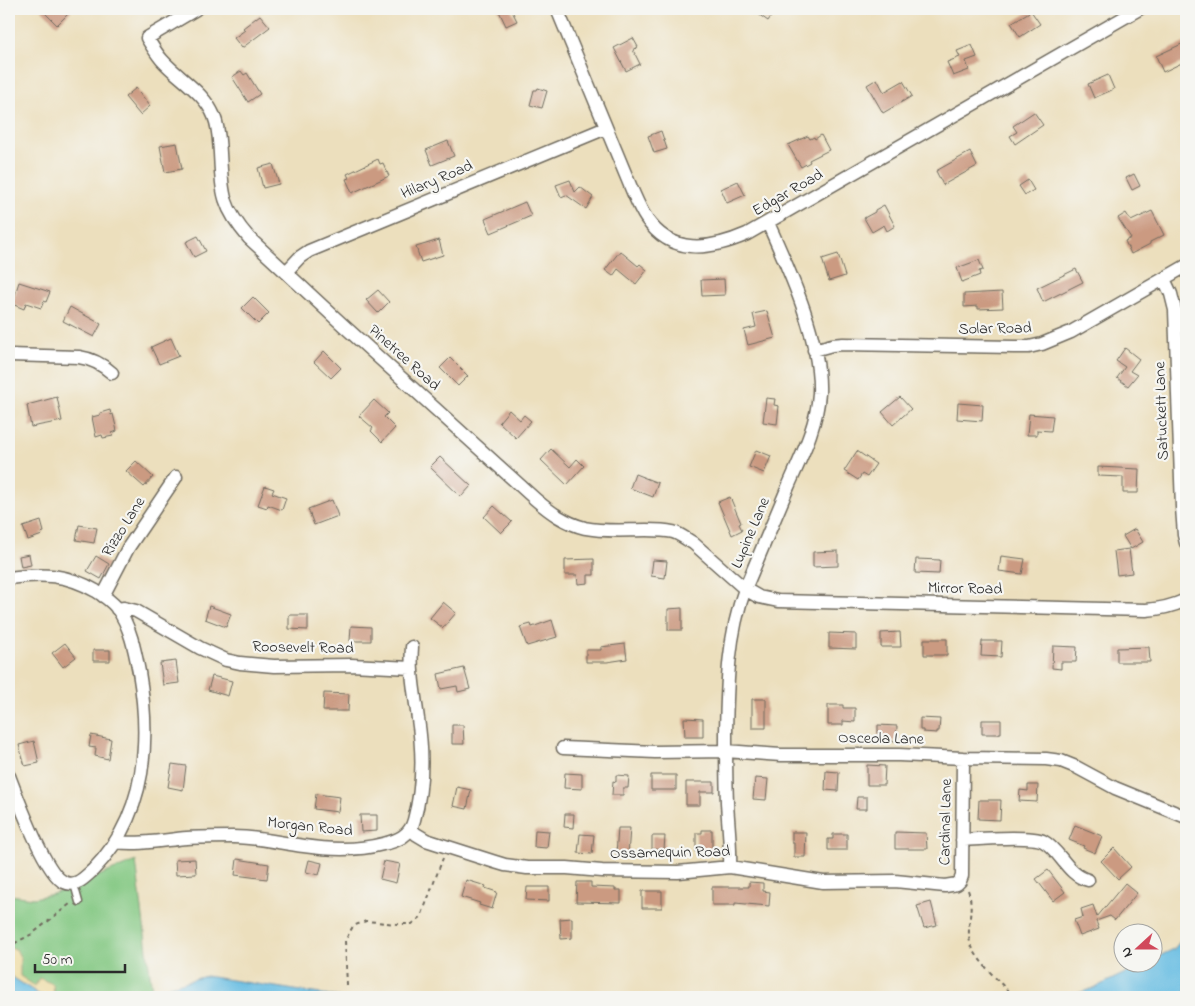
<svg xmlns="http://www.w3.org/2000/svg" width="1195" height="1006" font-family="'Indie Flower',sans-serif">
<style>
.green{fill:#83c882;stroke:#577a56}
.sand{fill:#eeda9e;stroke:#8c8264}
.water{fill:#65bce2;stroke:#487486}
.building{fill:#cb9a81}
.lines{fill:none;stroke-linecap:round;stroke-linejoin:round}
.service-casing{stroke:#6f6a5e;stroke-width:9}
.minor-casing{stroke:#6f6a5e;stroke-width:15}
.path{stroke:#6f6a5e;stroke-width:2;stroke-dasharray:4 4;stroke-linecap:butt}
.service{stroke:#fff;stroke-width:6}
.minor{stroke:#fff;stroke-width:12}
.labels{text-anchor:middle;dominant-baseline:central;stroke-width:4.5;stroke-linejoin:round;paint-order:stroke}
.street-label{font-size:16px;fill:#2b2b2b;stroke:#f6f6f2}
</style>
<rect width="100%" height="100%" fill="#f6f6f2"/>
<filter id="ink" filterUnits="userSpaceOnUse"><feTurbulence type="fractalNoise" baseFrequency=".02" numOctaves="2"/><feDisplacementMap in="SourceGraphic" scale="10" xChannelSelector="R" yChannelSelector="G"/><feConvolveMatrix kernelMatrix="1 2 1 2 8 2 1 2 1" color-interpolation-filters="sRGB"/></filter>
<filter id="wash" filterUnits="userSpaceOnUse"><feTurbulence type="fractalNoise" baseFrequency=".0096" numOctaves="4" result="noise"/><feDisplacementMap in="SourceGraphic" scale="20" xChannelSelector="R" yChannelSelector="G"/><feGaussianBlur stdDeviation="1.12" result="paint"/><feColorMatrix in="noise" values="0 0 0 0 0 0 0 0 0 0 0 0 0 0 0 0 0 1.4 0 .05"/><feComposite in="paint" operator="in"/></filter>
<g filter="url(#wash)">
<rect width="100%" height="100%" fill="#ecdfbd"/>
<!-- green -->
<path class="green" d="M136,861l16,130 -80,6h-18l-45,-22v-80l25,3 19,-4z"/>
<!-- sand -->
<path class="sand" d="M9,948l7,1 4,8v19l15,10 4,-8 14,6 1,13 -14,-2 -31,-20z"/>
<!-- water -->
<path class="water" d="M1186,934v63h-120l28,-9 50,-24h8l1,-5 21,-10z
M9,975l31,20 14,2h-45z
M206,976l133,21h-267l80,-6z"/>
<g id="blocks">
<!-- building -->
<path class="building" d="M41,9h32l-16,16z
M498,9h13l6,12 -11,5z
M751,9h25l-8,12z
M1031,11l9,13 -20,13 -9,-14z
M260,15l10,12 -28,21 -8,-10 11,-8 -2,-2z
M633,38l5,9 -5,3 7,14 -14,7 -12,-23z
M1186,42v19l-23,11 -7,-16z
M972,45l5,12 -11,4 3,9 -16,6 -6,-14 13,-5 -3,-6z
M241,71l3,4 3,-2 13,21 -12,8 -16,-25z
M1108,75l6,14 -20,9 -6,-14z
M877,79l7,13 19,-11 9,15 -29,17 -16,-28z
M136,88l14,18 -10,9 -15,-18z
M538,88l9,3 -5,17 -12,-3 4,-15h3z
M1034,112l9,13 -28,19 -5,-8 7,-4 -4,-6z
M661,131l6,18 -13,4 -6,-17z
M821,135l8,15 -20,10 1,2 -9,5 -13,-22 20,-9 2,3 4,-2 1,2z
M448,141l6,15 -22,9 -6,-15z
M177,143l5,26 -17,3 -5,-26z
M970,152l7,14 -34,19 -7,-14z
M378,159l2,5 3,-1 6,13 -37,17 -6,-14 3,-1 -2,-4z
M273,164l6,20 -16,4 -5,-20z
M1134,174l6,12 -8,4 -6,-12z
M570,180l5,12 5,-5 13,10 -7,12 -20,-14 -5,2 -5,-12z
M1028,180l6,10 -9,5 -6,-9z
M738,181l7,14 -18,8 -6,-14z
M525,202l6,14 -40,17 -6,-14z
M884,205l11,21 -8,5 -3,-6 -12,7 -8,-14 11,-6v-2z
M1152,211l12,24 -14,7v2l-19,10 -6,-13 6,-3 -13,-20 8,-5 5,8z
M198,236l8,15 -12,6 -8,-15z
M439,240l4,15 -22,7 -5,-15z
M620,251l18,15 2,-2 7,6 -11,14 -18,-15 -5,7 -8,-6z
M838,254l7,22 -16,5 -7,-22z
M979,260l4,10 -4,1 1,4 -18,7 -5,-14z
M1076,269l7,13 -40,20 -6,-14z
M724,279l1,16 -23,1 -1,-16z
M19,282l31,10 -4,10 -2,-1 -3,7 -15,-5 -2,6 -12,-5z
M378,290l11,12 -11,11 -12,-13z
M1002,292l1,16 -25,1v-3l-14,1v-13z
M253,297l16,16 -11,11 -16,-16z
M70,307l31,17 -7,13 -31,-16z
M767,311l8,27 -27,7 -4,-15 12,-3 -3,-13z
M171,338l8,18 -20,8 -8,-17z
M1125,348l14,11 -9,12 7,4 -9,11 -11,-8 8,-11 -9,-6z
M324,351l17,17 -10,10 -17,-16z
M450,358l18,18 -10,10 -18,-18z
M57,397l5,24 -31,6 -4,-22z
M900,397l11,12 -18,16 -11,-13z
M766,398l9,1 -1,6 5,1 -2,18 -14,-2z
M374,400l14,13 -4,4 11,11 -13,14 -11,-11 2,-3 -14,-12z
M958,403l25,2 -1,16 -25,-2z
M110,410l1,5 2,-1 4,17 -5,2 1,3 -10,2 -1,-3 -6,2 -4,-20 8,-2v-2z
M509,410l11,10 4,-5 7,6 -15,17 -17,-16z
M1029,414l24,2 -2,15 -14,-1v5h-10z
M551,449l19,18 7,-8 7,7 -17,19 -26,-25z
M756,450l15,6 -7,17 -15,-6z
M857,451l19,13 -9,13 -5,-3 -4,6 -14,-9z
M440,457l31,29 -10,11 -31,-30z
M136,461l17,16 -9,10 -18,-16z
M1098,467l41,2 -1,24h-15v-16l-25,-1z
M635,474l23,9 -5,14 -23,-9z
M265,486l9,3 -2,4 14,5 -4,12 -14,-5 -1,3 -9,-3z
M730,497l11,26 -2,1 3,6 -10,5 -14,-33z
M332,500l6,16 -24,9 -6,-16z
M494,506l18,16 -11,11 -17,-16z
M41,521l3,11 -3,1 1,2 -14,5 -5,-13z
M79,525l18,3 -3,15 -18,-3z
M1135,529l8,13 -12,7 -8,-13z
M1129,549l3,24 -15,2 -3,-24z
M838,551v15l-25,1v-15z
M29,554l2,11 -10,2 -2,-11z
M96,556l13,8 -8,15 -14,-8z
M1001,556l24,3 -3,15 -23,-3z
M594,559v16h-6v8l-10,1 -1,-9h-12v-15z
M916,559l24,1 -1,14 -24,-1z
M653,560l14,1 -2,17 -14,-2z
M443,602l13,11 -13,15 -13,-10z
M209,606l22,8 -5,13 -21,-8z
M682,608v22h-14v-21z
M289,615h19v15l-19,-1z
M552,620l5,17 -30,9 -7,-19 11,-3 1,3z
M351,626l20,1v14h-21z
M900,632l1,15h-20v-14z
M829,633l27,1v15l-27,-1z
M924,639h23v16h-23z
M982,641h20l-1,16 -20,-1z
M65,643l11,14 -13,10 -11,-14z
M625,644l2,15 -20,3h-21v-12h15v-3z
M1053,646l24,1 -1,15h-15v7l-9,-1z
M1149,647l1,15h-33v-14z
M93,650h17v11h-17z
M176,661l3,22 -16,2 -3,-22z
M464,668l6,21 -12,3 -1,-6 -16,3 -3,-15z
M212,676l20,5 -4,15 -20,-6z
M324,693l25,1 -1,17h-25z
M752,699h14v29h-14z
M828,705h15v3h12v14l-12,-1v4h-15z
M684,718l19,1v18h-18z
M920,718l20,1 -1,12h-2v2l-14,-1v-2h-3z
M982,720h19v13h-2v1h-17z
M452,725h11l1,19h-12z
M878,725l19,1 -1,15 -18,-1z
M91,735l20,4 -3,20 -13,-3 1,-8 -7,-1z
M34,741l5,22 -14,3 -6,-21z
M172,764l14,2 -3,24 -15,-3z
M867,765l18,1 -1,19h-17z
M826,771l13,1 -1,19 -13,-1z
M565,773l17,1v15l-18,-1z
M616,775l13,1 -1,12h-5v7h-11l1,-14 3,1z
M651,775h25v15h-25z
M755,778l13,1 -2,21 -13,-1z
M686,782h28v10h-14v13h-14z
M1028,785h10l-1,17 -18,-1 1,-11 8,1z
M457,787l14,3 -4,19 -14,-3z
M316,794l24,3 -2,15 -24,-3z
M857,797h10v12h-11z
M979,800h22l-1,20 -22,-1z
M565,814h9l-1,14 -9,-1z
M360,815h17v16l-16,1z
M1075,825l27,11 -7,17 -12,-5 1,-2 -15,-6z
M618,828h12l-2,27 -12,-1z
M535,830l14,1 -2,17 -13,-1z
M702,830h10v22h-16v-19h6z
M792,832h14l-1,25h-11v-14h-2z
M895,832l31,1 1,16h-32z
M580,834l14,1 -2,19 -14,-1z
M833,834h14v16h-19v-11h5z
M652,836h13l-1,14 -12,-1z
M1114,848l17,19 -13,12 -17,-18z
M195,859l1,15 -20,1 -1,-15z
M237,859l32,5 -2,15 -32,-4z
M309,860l13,3 -3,12 -13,-3z
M384,861l16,3 -4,19 -16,-4z
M1048,870l17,22 -12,9 -17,-22z
M466,880l20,6 -1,2 12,4 -5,17 -13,-4 1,-2 -19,-6z
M577,882h14v5l24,1v2h6v13l-45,-1z
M749,882l14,1v8l7,1 -1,14 -34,-3v2h-23v-18h37z
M1125,883l12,10 -22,27 -5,-4 -14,5 3,8 -19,7 -6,-16 9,-3 -2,-8 12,-4 4,12z
M527,887h22v14l-23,-1z
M642,891h20v17h-20z
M931,902l6,23 -13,3 -7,-22z
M572,918v20l-11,1 -1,-20z"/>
</g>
</g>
<g filter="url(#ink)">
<use href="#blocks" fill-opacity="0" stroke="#6f6a5e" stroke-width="1"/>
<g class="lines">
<defs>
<path id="service" d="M74,884l5,18"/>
<path id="minor" d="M196,9l-49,29c5,8 9,15 15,22 17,19 42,32 52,56 5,12 5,24 6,37 2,40 2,54 29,85l95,88 191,173c15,13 30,24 50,29 19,4 41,2 61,2 9,0 18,0 27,2 7,2 13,7 20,11l52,46 14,8 19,4 368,9c15,-1 27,-4 40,-10
M557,9l75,181c4,9 8,19 14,28 25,38 64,32 101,16l392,-225
M286,272l14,-15 9,-6 297,-123
M1164,279l7,15 4,16 7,197 2,28 2,8
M814,350l18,-5 11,-1 171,3h15l13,-3 29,-12 115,-66
M9,355l70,2c14,2 23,7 33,16
M9,578c33,-5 58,-4 87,13 8,5 15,10 21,17 13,17 18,43 22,64 12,70 7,144 -46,198 -8,7 -17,18 -29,12 -18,-7 -47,-85 -55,-106
M103,596l25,-48 48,-71
M117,609l7,-1 12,3 64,37 26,12 14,3 34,3 77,-1 60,3
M563,748l92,4 71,-1 55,4h118l64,3 83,1 15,2 15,6 39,21 71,29
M411,829l5,5 10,6 69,22 10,3 22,3h40l35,3 76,1 52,-5 93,15 72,-1 50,5 12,-2 3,-3 2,-5 1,-118
M962,840c15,-1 70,-5 81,1 18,10 24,34 45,39
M116,842c24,3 47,-2 71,-4 15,-1 31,-1 46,-1 24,0 47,6 71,9 27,4 53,5 79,-2 14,-3 27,-8 31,-24 9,-32 9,-68 4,-101 -3,-24 -8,-47 -6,-72
M730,867c1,-22 -2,-43 -3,-65 -1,-23 -1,-46 -1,-69 1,-49 2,-98 19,-144 14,-34 29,-68 43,-102 13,-30 29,-61 31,-94 2,-54 -29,-121 -51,-170"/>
</defs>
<!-- service casing -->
<use href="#service" class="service-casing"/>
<!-- minor casing -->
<use href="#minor" class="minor-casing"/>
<!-- path -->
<path class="path" d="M968,890c6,17 0,30 1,47 2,18 27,41 39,54
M9,937l6,6
M9,958l1,-9 5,-6 17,-9 38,-30
M347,985l-2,-44 8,-15 13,-5 31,3h15l9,-7 22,-59"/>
<!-- service -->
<use href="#service" class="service"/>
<!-- minor -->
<use href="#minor" class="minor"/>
</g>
</g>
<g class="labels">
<!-- street labels -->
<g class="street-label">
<text transform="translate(437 180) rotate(-23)">Hilary Road</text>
<text transform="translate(788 193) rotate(-30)">Edgar Road</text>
<text transform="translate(995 329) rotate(-1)">Solar Road</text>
<text transform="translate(404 358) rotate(42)">Pinetree Road</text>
<text transform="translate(1162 411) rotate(-92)">Satuckett Lane</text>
<text transform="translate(124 527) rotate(-58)">Rizzo Lane</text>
<text transform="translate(751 533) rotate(-67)">Lupine Lane</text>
<text transform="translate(965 589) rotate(1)">Mirror Road</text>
<text transform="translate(303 648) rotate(1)">Roosevelt Road</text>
<text transform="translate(881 739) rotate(1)">Osceola Lane</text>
<text transform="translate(946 822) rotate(-89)">Cardinal Lane</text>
<text transform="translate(310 827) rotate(6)">Morgan Road</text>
<text transform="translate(670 853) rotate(-1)">Ossamequin Road</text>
</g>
</g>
<!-- margin -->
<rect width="1195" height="1006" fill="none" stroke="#f6f6f2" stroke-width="30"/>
<!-- north arrow -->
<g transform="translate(1138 948) rotate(249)"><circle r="24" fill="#f6f6f2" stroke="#a5a5a2"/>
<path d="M0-4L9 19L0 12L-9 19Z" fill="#d1495b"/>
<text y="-8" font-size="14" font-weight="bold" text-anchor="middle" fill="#2b2b2b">N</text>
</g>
<!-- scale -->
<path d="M35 964v8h90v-8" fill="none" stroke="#2b2b2b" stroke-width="2.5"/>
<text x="42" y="964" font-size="15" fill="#2b2b2b" stroke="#f6f6f2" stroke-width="4" paint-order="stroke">50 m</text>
</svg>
